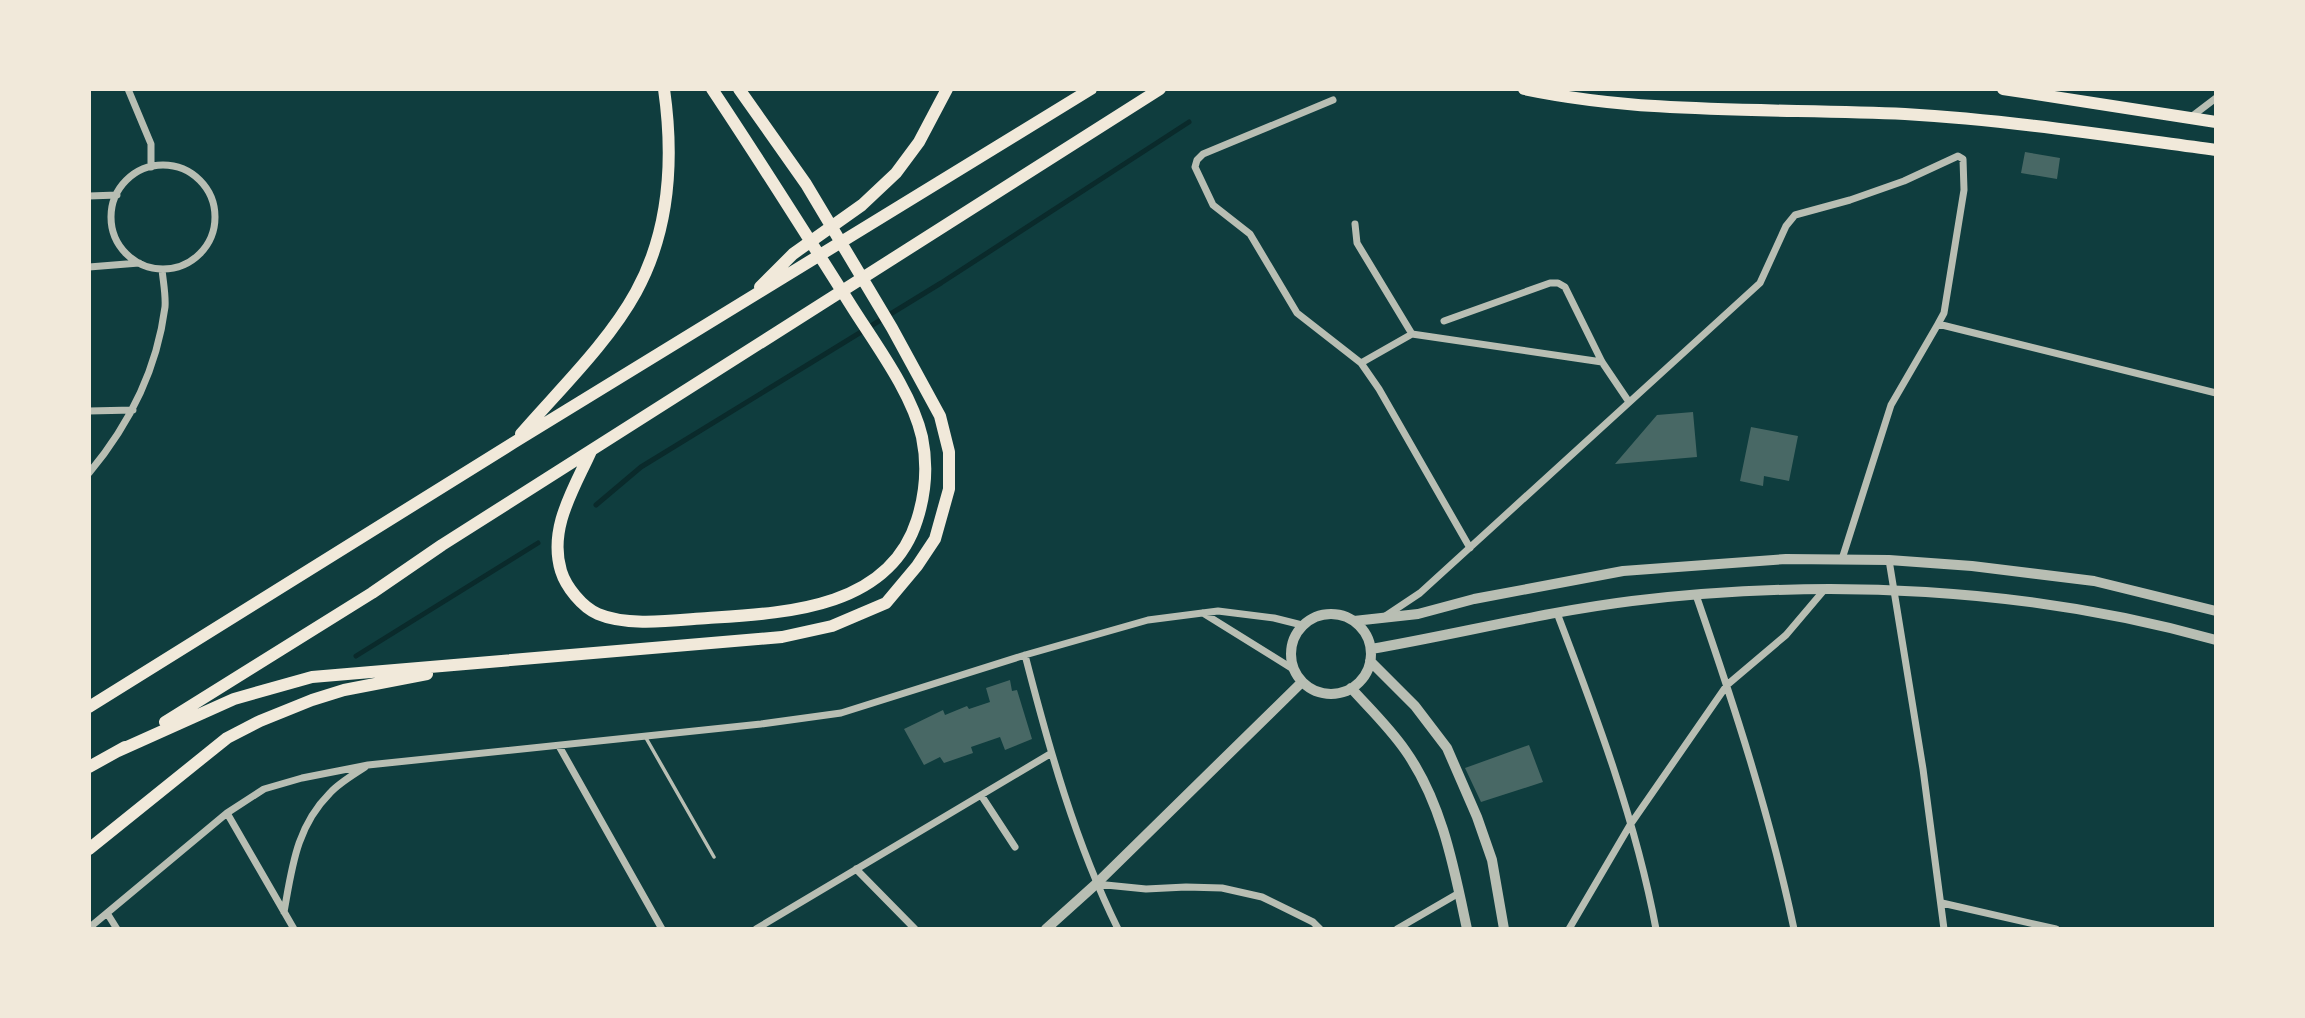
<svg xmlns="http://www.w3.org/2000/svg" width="2305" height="1018" font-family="'PT Sans Narrow',sans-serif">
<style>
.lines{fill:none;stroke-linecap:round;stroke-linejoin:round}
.stream{stroke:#0a2a2b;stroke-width:5}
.building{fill:#486865}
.service{stroke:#b8beb3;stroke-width:3.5}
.minor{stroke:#b8beb3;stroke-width:7}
.tertiary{stroke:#b8beb3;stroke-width:10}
.trunk{stroke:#f1e9da;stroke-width:12}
</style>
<rect width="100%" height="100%" fill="#0f3d3e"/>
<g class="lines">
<!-- stream -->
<path class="stream" d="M596,505l45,-38 300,-184 248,-161
M356,656l182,-113"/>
</g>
<!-- building -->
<path class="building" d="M2025,152l35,6 -3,21 -36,-6z
M1693,412l4,45 -82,7 42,-49z
M1751,427l47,9 -9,45 -25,-5 -1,10 -23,-5z
M1010,680l2,11 5,-1 15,49 -27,11 -5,-13 -29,10 2,6 -29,10 -4,-6 -16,8 -20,-36 39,-19 2,5 22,-9 2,3 21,-7 -4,-14z
M1529,745l14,37 -62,20 -16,-34z"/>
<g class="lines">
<!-- service -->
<path class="service" d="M646,738l68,119"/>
<!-- minor -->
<path class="minor" d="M128,89l23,55v23
M1333,100l-130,54 -6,6 -2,7 18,38 37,29 47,79 64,50 18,26 91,159
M2191,117l25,-19
M111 217a52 52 0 1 1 104 0a52 52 0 1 1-104 0Z
M89,196l28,-1
M1355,224l2,19 55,91
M89,267l50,-4
M1444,321l106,-38h8l7,4 37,75 27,40
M1361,363l51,-29 190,28
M89,411l44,-1
M89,473c40,-48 68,-104 76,-166 1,-12 -2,-26 -3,-38
M1842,559l49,-154 47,-81
M1889,560l34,209 21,160
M1696,595c38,110 74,220 98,334
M1203,613l90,56
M1557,613c39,102 79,208 99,316
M1384,617l36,-24 340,-310 26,-57 9,-11 55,-15 54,-19 54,-25 5,3 1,31 -20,123 -6,11 278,69
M1025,655c24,93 50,187 93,274
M559,746l103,183
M981,795l34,52
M227,813l67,116
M856,869l59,60
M1096,884l50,5 40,-2 36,1 40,9 51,25 7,7
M1942,903l114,26
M284,912c8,-44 12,-85 46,-119 9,-10 23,-18 35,-26
M107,913l10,16
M89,928l138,-115 37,-24 38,-11 66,-13 393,-41 80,-11 184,-58 123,-35 70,-9 56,7 28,7
M756,929l294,-175
M1397,929l62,-36
M1569,929l61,-104 97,-140 59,-50 39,-46"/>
<!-- tertiary -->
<path class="tertiary" d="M1291 654a40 40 0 1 1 80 0a40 40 0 1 1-80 0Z
M1354,621l64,-7 56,-15 149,-28 163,-12 103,1 83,6 122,15 122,30
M1371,649c87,-15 173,-37 261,-48 194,-23 395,-14 584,39
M1370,661l45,45 32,42 30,69 15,43 12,69
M1351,688c18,20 38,39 54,62 37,52 49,118 62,179
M1046,929l50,-45 206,-202"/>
<!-- trunk -->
<path class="trunk" d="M1524,89c124,26 254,19 381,25 104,6 207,22 311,36
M2003,89l213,33
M760,287l33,-33 69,-49 34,-32 23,-31 28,-53
M521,434c38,-44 87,-91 115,-142 34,-62 38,-133 28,-203
M591,451c-17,38 -43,77 -30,120 5,16 21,36 37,43 30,13 78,6 110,4 77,-5 181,-9 209,-98 9,-28 11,-54 5,-83 -10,-44 -46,-92 -70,-130 -46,-73 -92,-146 -140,-218
M89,707l424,-264 578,-354
M165,722l207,-129 70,-48 718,-456
M118,751l116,-52 78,-22 470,-40 50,-11 54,-23 31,-37 18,-27 14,-50v-37l-9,-36 -48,-88 -86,-144 -67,-95
M89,767l36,-20
M89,849l138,-111 33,-17 52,-21 32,-10 83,-16"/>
</g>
<!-- border -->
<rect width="2305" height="1018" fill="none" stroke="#f1e9da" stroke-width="182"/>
</svg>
